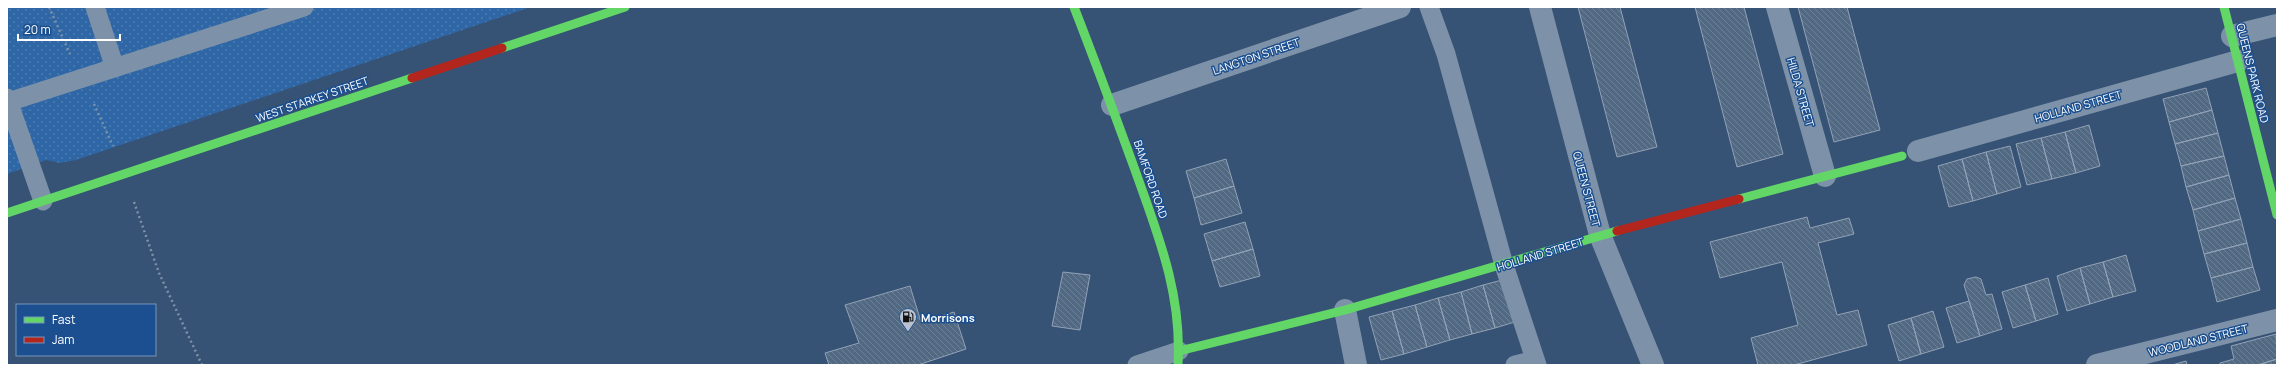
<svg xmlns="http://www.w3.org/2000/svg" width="2284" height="372" font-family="Manrope,sans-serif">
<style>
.park{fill:url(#park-dots)}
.building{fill:url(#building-back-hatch);stroke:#92a2b6}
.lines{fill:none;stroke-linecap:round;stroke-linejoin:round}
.path{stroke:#7d92a8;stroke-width:2.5;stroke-dasharray:2 3;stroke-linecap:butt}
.lane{stroke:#7d92a8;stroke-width:19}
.street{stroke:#7d92a8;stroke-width:22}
.fast{stroke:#63d668;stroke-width:9}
.jam{stroke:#b3261e;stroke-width:9}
.labels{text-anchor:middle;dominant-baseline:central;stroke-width:3;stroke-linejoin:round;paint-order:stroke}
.street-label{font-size:11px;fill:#fff;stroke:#1b4f8f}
.poi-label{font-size:11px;font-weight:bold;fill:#fff;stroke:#1b4f8f;text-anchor:start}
</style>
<defs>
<pattern id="park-dots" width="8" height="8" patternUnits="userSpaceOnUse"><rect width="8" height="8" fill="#2f66a5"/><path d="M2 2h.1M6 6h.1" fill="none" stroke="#4e7db2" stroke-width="1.8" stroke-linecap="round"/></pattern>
<pattern id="building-back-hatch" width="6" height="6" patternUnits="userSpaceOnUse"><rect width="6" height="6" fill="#526984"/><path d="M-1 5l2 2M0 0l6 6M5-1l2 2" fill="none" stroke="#6c8096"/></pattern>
</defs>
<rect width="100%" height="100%" fill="#365274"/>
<!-- park -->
<path class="park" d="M7,7h524l-455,153 -16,3 -14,-3 -39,14z"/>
<!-- building -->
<path class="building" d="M1578,7h42l37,140 -40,10z
M1695,7h49l39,147 -46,13z
M1798,7h49l33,123 -46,12z
M2206,88l6,22 -43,12 -6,-23z
M2212,110l6,23 -43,11 -6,-22z
M2089,125l11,41 -24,7 -11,-41z
M2065,132l11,41 -24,6 -11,-41z
M2218,133l6,23 -43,10 -6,-22z
M2041,138l11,41 -25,6 -11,-41z
M2010,146l11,41 -24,7 -11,-42z
M1986,152l11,42 -24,7 -11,-42z
M2224,156l5,19 -43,12 -5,-21z
M1226,159l8,27 -40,12 -8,-27z
M1962,159l11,42 -24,6 -11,-41z
M2229,175l6,23 -42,12 -7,-23z
M1234,186l8,27 -41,12 -7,-27z
M2235,198l6,21 -43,12 -5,-21z
M1807,217l3,11 39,-10 5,16 -36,9 19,72 21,-5 9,35 -73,20h-36l-7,-27 47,-13 -16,-63 -62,16 -10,-36z
M2241,219l6,24 -43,11 -6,-23z
M1245,222l8,27 -41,12 -8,-27z
M2247,243l6,24 -42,11 -7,-24z
M1253,249l7,27 -40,11 -8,-26z
M2126,255l10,36 -23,6 -10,-35z
M2103,262l10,35 -23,7 -10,-36z
M2253,267l7,23 -43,12 -6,-24z
M2080,268l10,36 -23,7 -10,-35z
M1063,272l27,3 -10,55 -28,-4z
M1976,277l5,2 5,16 6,-1 10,35 -22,7 -16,-51 3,-6z
M2048,278l10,36 -22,7 -11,-36z
M1506,279l12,42 -23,7 -12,-43z
M1483,285l12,43 -23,6 -11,-42z
M2025,285l11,36 -23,7 -11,-36z
M910,286l11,36 33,-10 12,37 -48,16h-89l-4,-12 34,-10 -14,-38z
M1461,292l11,42 -22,6 -12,-42z
M1438,298l12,42 -23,7 -12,-42z
M1969,301l11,35 -23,7 -11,-35z
M1415,305l12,42 -23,7 -12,-43z
M1392,311l12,43 -23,6 -12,-43z
M1933,311l11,36 -23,7 -10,-36z
M1911,318l10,36 -22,7 -11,-36z
M2276,334l1,25 -19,6h-38v-2l14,-4 -3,-13z
M2277,359v6h-19z
M2186,361l1,4h-15z"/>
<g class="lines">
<!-- path -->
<path class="path" d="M49,7l21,47
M94,104l19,42
M134,202l25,71 43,92"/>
<!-- lane -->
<path class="lane" d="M95,7l20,61
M1429,7l17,47 58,211 33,100
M7,98l36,103
M8,102l296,-95
M1137,365l42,-14
M1515,365l20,-5"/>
<!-- street -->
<path class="street" d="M1540,7l60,228 53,130
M1777,7l48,169
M2232,36l45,-11
M1112,105l288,-98
M1918,151l320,-90
M1345,310l11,55
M2097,365l180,-45"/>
<!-- fast -->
<path class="fast" d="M1074,7c21,54 41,108 61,163 23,65 47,123 43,194
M2224,7l53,208
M502,48l123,-41
M1739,199l163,-43
M7,213l405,-135
M1179,351l166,-41 272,-79"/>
<!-- jam -->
<path class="jam" d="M412,78l90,-30
M1617,231l122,-32"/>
</g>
<!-- icons -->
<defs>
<symbol id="fuel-pin" viewBox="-11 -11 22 30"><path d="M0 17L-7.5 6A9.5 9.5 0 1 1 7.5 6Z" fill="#b9c2ce" stroke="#1b4f8f"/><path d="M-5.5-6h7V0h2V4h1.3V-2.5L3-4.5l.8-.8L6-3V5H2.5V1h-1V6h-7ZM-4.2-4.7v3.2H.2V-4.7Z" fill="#111"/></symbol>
</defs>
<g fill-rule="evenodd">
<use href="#fuel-pin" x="898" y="307" width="20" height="27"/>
</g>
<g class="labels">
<!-- street labels -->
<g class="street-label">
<text transform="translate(1256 56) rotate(-19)">LANGTON STREET</text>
<text transform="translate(2253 73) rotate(76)">QUEENS PARK ROAD</text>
<text transform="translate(1801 92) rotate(74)">HILDA STREET</text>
<text transform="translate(312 99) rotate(-19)">WEST STARKEY STREET</text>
<text transform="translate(2078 106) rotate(-16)">HOLLAND STREET</text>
<text transform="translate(1151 179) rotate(71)">BAMFORD ROAD</text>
<text transform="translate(1587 189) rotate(75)">QUEEN STREET</text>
<text transform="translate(1540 254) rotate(-17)">HOLLAND STREET</text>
<text transform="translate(2198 340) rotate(-14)">WOODLAND STREET</text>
</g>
<!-- poi labels -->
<g class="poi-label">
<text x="921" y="317">Morrisons</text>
</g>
</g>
<!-- border -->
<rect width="2284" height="372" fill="none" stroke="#ffffff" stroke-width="16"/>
<!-- legend -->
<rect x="16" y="304" width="140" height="52" fill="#1b4f8f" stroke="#7695bc"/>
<rect x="24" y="317" width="20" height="6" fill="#63d668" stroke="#7695bc"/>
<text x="52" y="324" font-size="12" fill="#ffffff">Fast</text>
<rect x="24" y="337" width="20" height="6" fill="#b3261e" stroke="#7695bc"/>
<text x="52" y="344" font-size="12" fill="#ffffff">Jam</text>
<!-- scale -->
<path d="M18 34v6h102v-6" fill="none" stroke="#ffffff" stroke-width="2"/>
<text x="24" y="34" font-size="12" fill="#ffffff" stroke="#1b4f8f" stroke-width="3" paint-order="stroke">20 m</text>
</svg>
